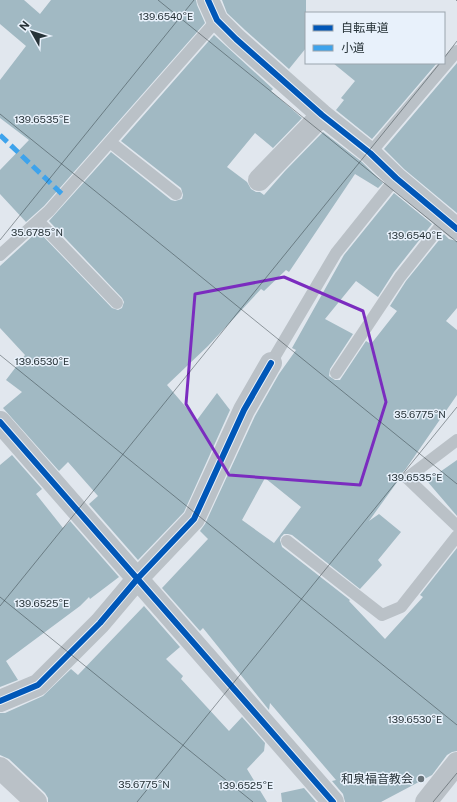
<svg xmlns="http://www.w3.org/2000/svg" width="457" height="802" font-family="'Public Sans','Noto Sans JP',sans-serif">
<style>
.building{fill:#a1b9c3;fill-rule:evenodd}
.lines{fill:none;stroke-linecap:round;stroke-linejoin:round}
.service{stroke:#bac1c7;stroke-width:12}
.minor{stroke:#bac1c7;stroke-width:22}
.quiet{stroke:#3ea3ec;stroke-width:5;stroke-dasharray:10 5;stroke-linecap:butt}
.cycleway-casing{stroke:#e8f1fb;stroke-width:8}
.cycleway{stroke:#0057b8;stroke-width:6}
.marked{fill:none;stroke:#7b2cbf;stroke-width:3;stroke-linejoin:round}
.ticks{fill:none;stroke:#273338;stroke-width:1;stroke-opacity:0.45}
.poi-dot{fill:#687278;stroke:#e8f1fb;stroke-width:1.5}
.labels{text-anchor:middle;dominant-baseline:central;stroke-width:3;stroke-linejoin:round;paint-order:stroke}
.poi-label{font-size:12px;fill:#273338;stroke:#e8f1fb;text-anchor:end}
.ticks-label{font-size:10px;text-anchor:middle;fill:#273338;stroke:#e8f1fb;stroke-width:3;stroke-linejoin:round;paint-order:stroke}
</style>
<rect width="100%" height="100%" fill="#e1e7ee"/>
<!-- building -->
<path class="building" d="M0,0h24l16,14 11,-14h145l1,5 8,18 -161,183 -18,16 -26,-28v-24l29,-30 -29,-22v-38l26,-34 -26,-22z
M222,0h84v48l-17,21 -44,-39 -18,-17z
M214,35l59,54 -2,2 31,27 -29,30 -18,-15 -28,34 20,15 4,7 5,3h4l4,3 21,-24 38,-39 39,30 21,21 -5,5 -23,-14 -66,98 -3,-2 -22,21 -3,-2 -53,57 -41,39 30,35 20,-27 13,17 -46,102 -46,48 -49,-56 9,-8 -30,-34 -9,9 -56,-63 19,-16 -16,-12 19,-25 -25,-27v-62l38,-35 74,77 6,2 4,-2 2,-6 -2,-4 -73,-77 62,-69 60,48 4,1 7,-2 1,-4 -2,-7 -60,-47z
M333,63h104l-65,76 -36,-29 8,-10 -3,-2 14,-17z
M457,63v150l-53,-44 -20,-20z
M394,193l38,31 -38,48 -16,25 -22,-16 -31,38 28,15 -23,35 -1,7 6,4h5l26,-39 5,3 26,-33 -7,-5 16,-25 38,-47 5,5 8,2v67l-11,13 11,9v65l-52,75 -5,5v3l-31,43 10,-7 22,18 -23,28 4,5 -22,24 -68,-54 -4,-1h-4l-3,3 -1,3 2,7 68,53 -1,1 36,38 38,-42 -3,-2 37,-47v203l-5,1 -5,3 -15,20 -51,27h-36l-2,-8 -11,-13 4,-1 -66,-77 -1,7 -66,-82 -3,3 -38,-43 46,-49 -8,-8 5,-7 50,-108 24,-42 17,-24 -4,-2 52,-93zM265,478l36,29 -27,36 -32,-23z
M12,455l30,34 -6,5 27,34 7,-7 49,56 -29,22 -1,-2 -9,9 -74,55 12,19 -18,7v-222z
M457,460v56l-30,-35z
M144,606l36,41 -14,12 17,17 -2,3 48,52 13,-14 23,26 -1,8 -17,18 20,33h-219v-4l-3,-5 -36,-34 -9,-4v-42h5l38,-17 28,-27 7,6z
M304,788l12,14h-34l-1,-9z"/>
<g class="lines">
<!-- service -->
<path class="service" d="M110,142l66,52
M370,153l87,-102
M38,221l79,82
M0,255l49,-44 168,-191
M271,363l65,-110 60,-75
M336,373l64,-96 46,-58
M457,440l-50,38 50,48
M287,541l95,74 19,-8 56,-71"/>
<!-- minor -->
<path class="minor" d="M208,0l9,20 19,19 86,76 48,38 26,25 61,51
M259,180l63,-65
M0,422l333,380
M0,701l38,-16 62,-62 38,-45 56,-59 50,-109 27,-47
M0,768l36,34
M426,802l31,-39"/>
<!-- quiet -->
<path class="quiet" d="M0,135l63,60"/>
<defs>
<path id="cycleway" d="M208,0l9,20 19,19 86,76 48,38 26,25 61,51
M0,422l333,380
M0,701l38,-16 62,-62 38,-45 56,-59 50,-109 27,-47"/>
</defs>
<!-- cycleway casing -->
<use href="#cycleway" class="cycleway-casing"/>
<!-- cycleway -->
<use href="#cycleway" class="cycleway"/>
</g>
<!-- marked area -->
<path class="marked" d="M284,277l79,34 23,91 -26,83 -131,-10 -43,-71 9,-110z"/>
<!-- ticks -->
<path class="ticks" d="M158,0l299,242M456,0l1,1M444,58l13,-17M0,114l457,370M0,240l194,-240M0,355l457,370M0,597l253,205M0,606l440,-543M137,802l320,-395M433,802l24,-29"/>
<!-- markers -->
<circle class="poi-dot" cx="421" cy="779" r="4"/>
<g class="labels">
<!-- poi labels -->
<g class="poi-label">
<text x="413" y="779">和泉福音教会</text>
</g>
</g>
<g class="ticks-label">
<text x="166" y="20">139.6540°E</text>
<text x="42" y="123">139.6535°E</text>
<text x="37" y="236">35.6785°N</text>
<text x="415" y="239">139.6540°E</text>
<text x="42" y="365">139.6530°E</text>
<text x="420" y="418">35.6775°N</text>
<text x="415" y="481">139.6535°E</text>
<text x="42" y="607">139.6525°E</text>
<text x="415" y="723">139.6530°E</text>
<text x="144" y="788">35.6775°N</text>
<text x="246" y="789">139.6525°E</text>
</g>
<!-- legend -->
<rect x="305" y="12" width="140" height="52" fill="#e8f1fb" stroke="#9ba5ad"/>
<rect x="313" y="25" width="20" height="6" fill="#0057b8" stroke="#9ba5ad"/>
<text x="341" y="32" font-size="12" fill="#273338">自転車道</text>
<rect x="313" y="45" width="20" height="6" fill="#3ea3ec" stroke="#9ba5ad"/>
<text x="341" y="52" font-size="12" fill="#273338">小道</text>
<!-- north arrow -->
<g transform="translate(32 32) rotate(309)" stroke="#e8f1fb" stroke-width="3" paint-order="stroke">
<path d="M0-3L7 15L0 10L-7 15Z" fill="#273338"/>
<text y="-6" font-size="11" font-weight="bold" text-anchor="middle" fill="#273338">N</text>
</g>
</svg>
